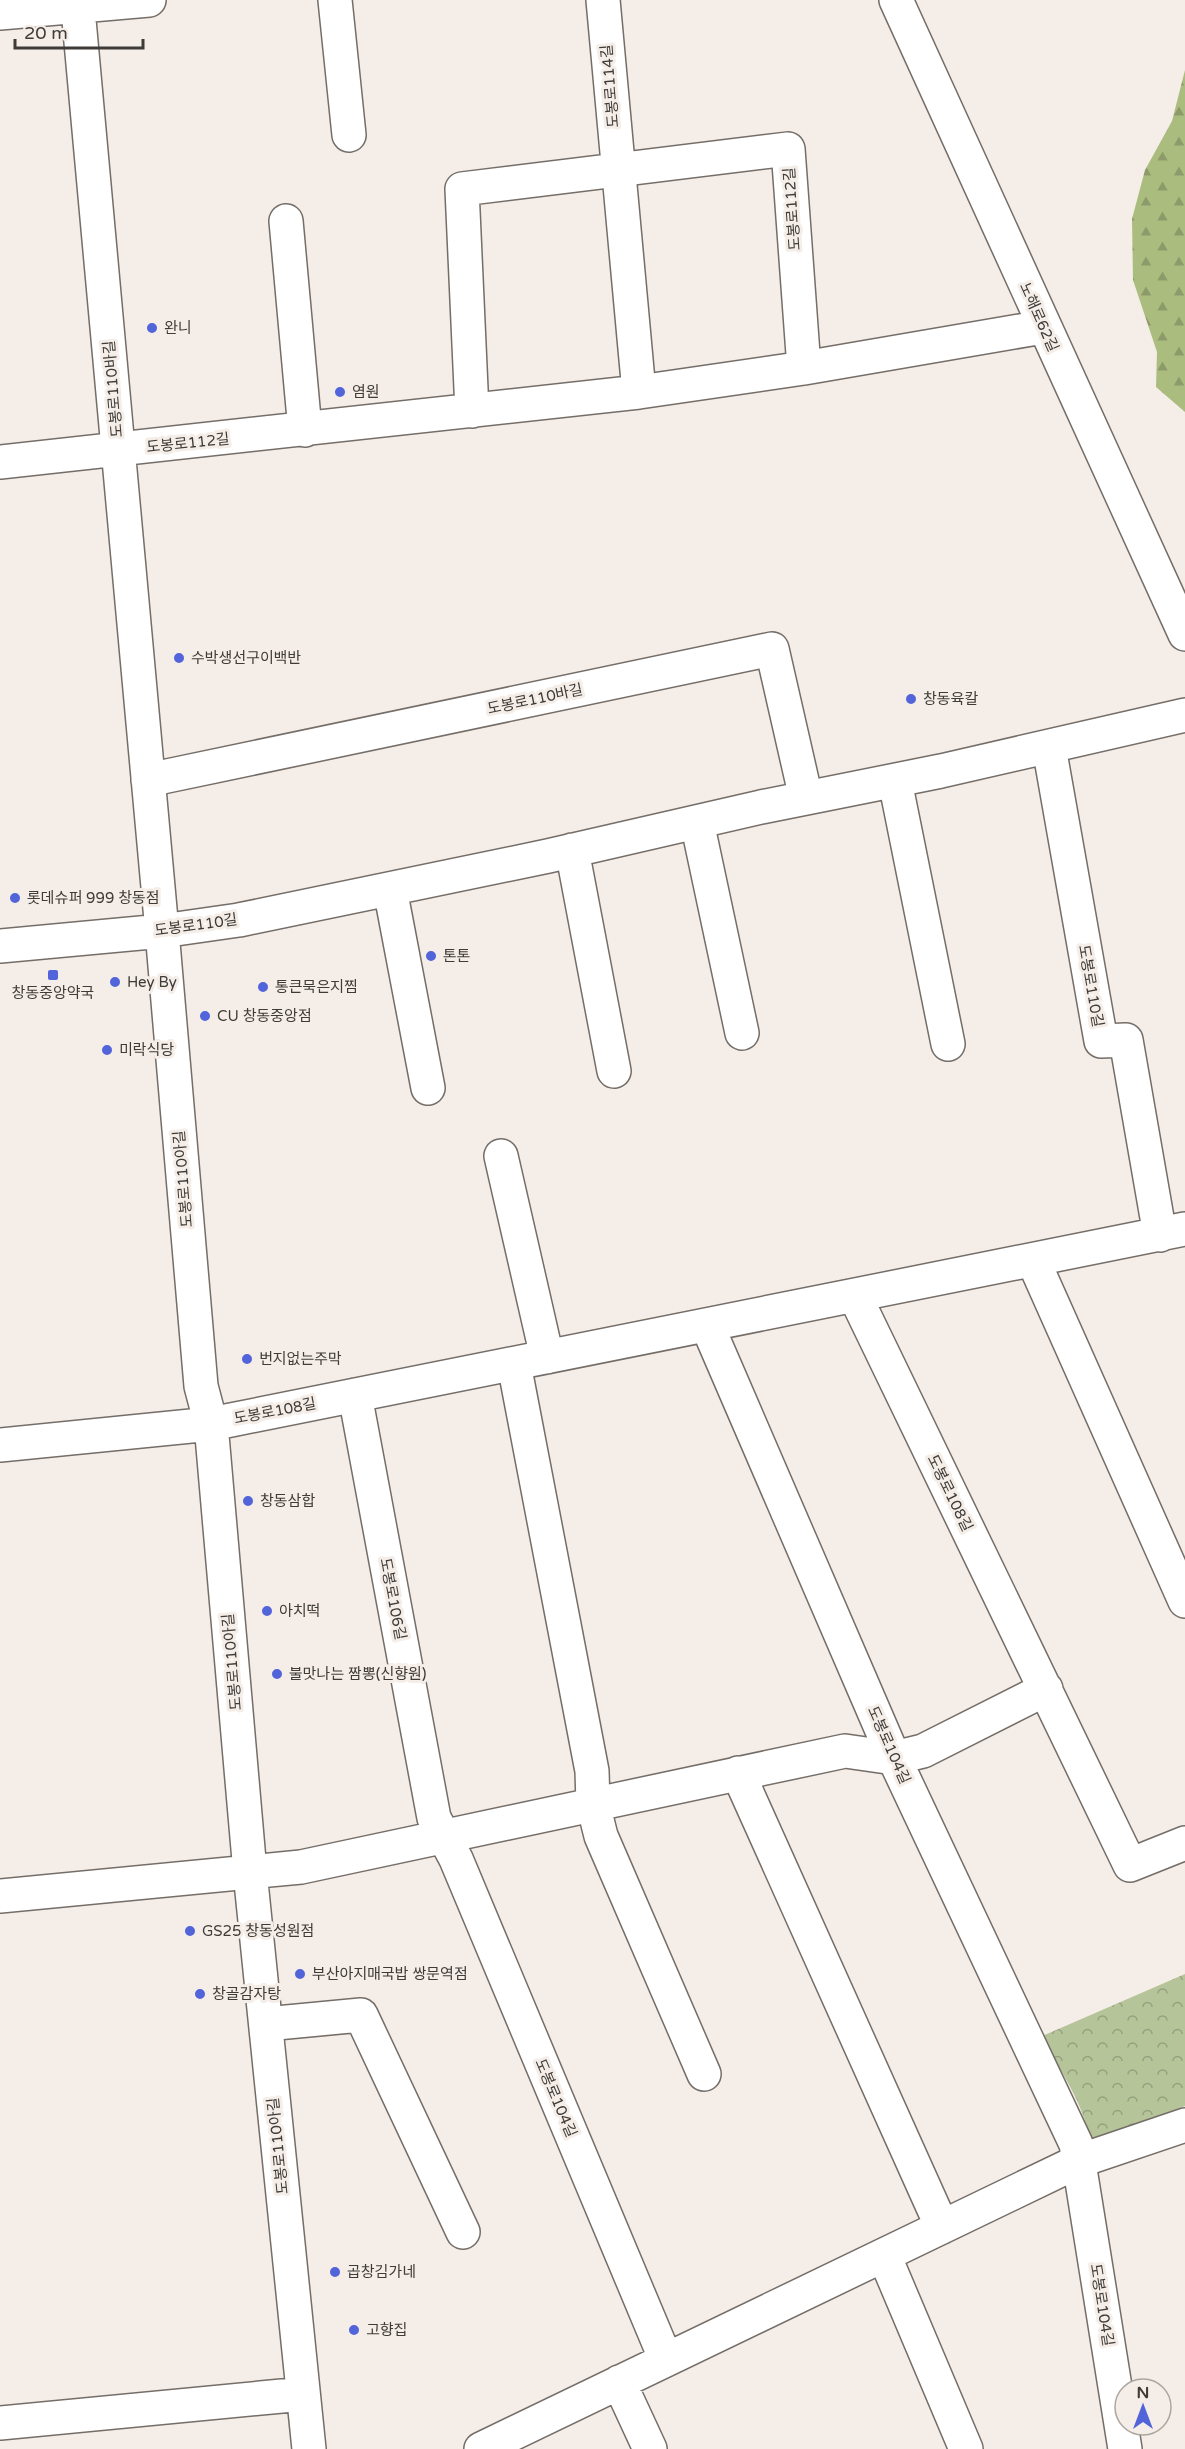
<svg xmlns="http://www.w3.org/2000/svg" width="1185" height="2449" font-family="'Varela Round','Noto Sans KR',sans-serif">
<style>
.forest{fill:url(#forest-firs)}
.park{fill:url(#park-crowns)}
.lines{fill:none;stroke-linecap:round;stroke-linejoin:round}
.minor-casing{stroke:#746d68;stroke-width:36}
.minor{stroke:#fff;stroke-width:33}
.poi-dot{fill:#5164d9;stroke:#f5ede7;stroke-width:2}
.labels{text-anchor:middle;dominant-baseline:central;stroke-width:6;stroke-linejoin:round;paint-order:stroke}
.street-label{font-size:15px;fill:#3e3b38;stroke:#f5ede7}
.poi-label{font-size:15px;fill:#3e3b38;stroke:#f5ede7;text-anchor:start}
</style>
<defs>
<pattern id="forest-firs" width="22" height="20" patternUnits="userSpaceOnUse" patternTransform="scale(1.5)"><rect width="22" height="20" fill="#aabd7f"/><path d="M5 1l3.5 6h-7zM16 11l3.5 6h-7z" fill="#8c9b69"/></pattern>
<pattern id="park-crowns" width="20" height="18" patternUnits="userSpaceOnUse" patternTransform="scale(1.5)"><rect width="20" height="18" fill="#b6c499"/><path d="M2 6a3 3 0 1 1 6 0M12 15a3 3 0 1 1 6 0" fill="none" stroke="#95a07e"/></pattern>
</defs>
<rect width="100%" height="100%" fill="#f5ede7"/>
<!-- forest -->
<path class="forest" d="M1185,70v342l-29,-25 1,-35 -24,-72 -1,-61 13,-49 27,-49z"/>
<!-- park -->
<path class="park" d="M1185,1974v132l-95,36c-6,-39 -30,-73 -50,-105z"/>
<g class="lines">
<defs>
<path id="minor" d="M72,0l7,20 83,911 39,455 10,38 39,448 59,577
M335,0l14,135
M603,0l36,392
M896,0l289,634
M0,13l149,-13
M286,221l19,209
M472,411l-10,-222 326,-40 16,219
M0,462l639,-70 165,-24 239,-41
M1049,747l52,294 25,-1 34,195
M148,780l624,-131 34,149
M895,781l53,263
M697,822l45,211
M572,850l42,221
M390,889l38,199
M0,946l162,-15 77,-11 309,-64 213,-49 180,-36 244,-56
M501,1156l46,201
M1033,1260l152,341
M855,1296l275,569 55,-22
M707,1325l187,433 182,386 49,305
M514,1364l78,407 1,33 8,32 103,238
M355,1395l79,423 22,41 210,501
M0,1445l211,-21 974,-195
M738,1773l204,454
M0,1896l301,-29 544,-116 49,7 29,-7 123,-62
M266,2024l95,-9 102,217
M884,2255l82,194
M619,2382l31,67
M0,2423l303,-29
M481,2449l598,-288 106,-36"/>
</defs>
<!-- minor casing -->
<use href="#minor" class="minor-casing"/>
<!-- minor -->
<use href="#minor" class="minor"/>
</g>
<!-- markers -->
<g class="poi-dot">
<circle cx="152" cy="328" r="6"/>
<circle cx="340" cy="392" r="6"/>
<circle cx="179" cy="658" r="6"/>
<circle cx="911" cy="699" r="6"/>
<circle cx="15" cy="898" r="6"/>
<circle cx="431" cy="956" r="6"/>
<rect x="47" y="969" width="12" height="12" rx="3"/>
<circle cx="115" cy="982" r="6"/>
<circle cx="263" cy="987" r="6"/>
<circle cx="205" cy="1016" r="6"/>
<circle cx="107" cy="1050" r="6"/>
<circle cx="247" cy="1359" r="6"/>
<circle cx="248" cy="1501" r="6"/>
<circle cx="267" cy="1611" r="6"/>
<circle cx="277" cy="1674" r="6"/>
<circle cx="190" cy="1931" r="6"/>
<circle cx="300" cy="1974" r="6"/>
<circle cx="200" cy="1994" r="6"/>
<circle cx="335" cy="2272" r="6"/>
<circle cx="354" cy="2330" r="6"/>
</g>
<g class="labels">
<!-- street labels -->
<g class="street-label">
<text transform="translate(610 86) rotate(-95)">도봉로114길</text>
<text transform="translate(792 209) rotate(-94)">도봉로112길</text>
<text transform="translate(1039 317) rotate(66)">노해로62길</text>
<text transform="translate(113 389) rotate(-95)">도봉로110바길</text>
<text transform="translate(188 443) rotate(-6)">도봉로112길</text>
<text transform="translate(535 699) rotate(-12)">도봉로110바길</text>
<text transform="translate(196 925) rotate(-8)">도봉로110길</text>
<text transform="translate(1091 986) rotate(80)">도봉로110길</text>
<text transform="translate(183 1179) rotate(-95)">도봉로110아길</text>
<text transform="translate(275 1411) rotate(-11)">도봉로108길</text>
<text transform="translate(950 1493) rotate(64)">도봉로108길</text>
<text transform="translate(393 1599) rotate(79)">도봉로106길</text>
<text transform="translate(232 1662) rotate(-95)">도봉로110아길</text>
<text transform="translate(889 1745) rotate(66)">도봉로104길</text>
<text transform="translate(556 2098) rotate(67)">도봉로104길</text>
<text transform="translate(278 2146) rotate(-96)">도봉로110아길</text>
<text transform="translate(1102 2305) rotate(81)">도봉로104길</text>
</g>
<!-- poi labels -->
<g class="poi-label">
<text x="164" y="328">완니</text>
<text x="352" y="392">염원</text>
<text x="191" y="658">수박생선구이백반</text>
<text x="923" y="699">창동육칼</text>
<text x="27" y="898">롯데슈퍼 999 창동점</text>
<text x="443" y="956">톤톤</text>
<text x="127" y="982">Hey By</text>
<text x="275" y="987">통큰묵은지찜</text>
<text x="53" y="993" text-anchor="middle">창동중앙약국</text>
<text x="217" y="1016">CU 창동중앙점</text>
<text x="119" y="1050">미락식당</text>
<text x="259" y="1359">번지없는주막</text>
<text x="260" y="1501">창동삼합</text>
<text x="279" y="1611">아치떡</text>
<text x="289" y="1674">불맛나는 짬뽕(신향원)</text>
<text x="202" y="1931">GS25 창동성원점</text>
<text x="312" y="1974">부산아지매국밥 쌍문역점</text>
<text x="212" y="1994">창골감자탕</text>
<text x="347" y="2272">곱창김가네</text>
<text x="366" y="2330">고향집</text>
</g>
</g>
<!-- north arrow -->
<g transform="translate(1143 2407)"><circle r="28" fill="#f5ede7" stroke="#aca6a1" stroke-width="1.5"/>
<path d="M0-4.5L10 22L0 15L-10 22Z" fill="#5164d9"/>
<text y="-9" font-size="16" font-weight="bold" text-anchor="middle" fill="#3e3b38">N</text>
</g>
<!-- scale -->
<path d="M15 39v9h128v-9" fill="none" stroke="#3e3b38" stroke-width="3"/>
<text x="24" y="39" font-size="18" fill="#3e3b38" stroke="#f5ede7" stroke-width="4.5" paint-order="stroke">20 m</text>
</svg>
